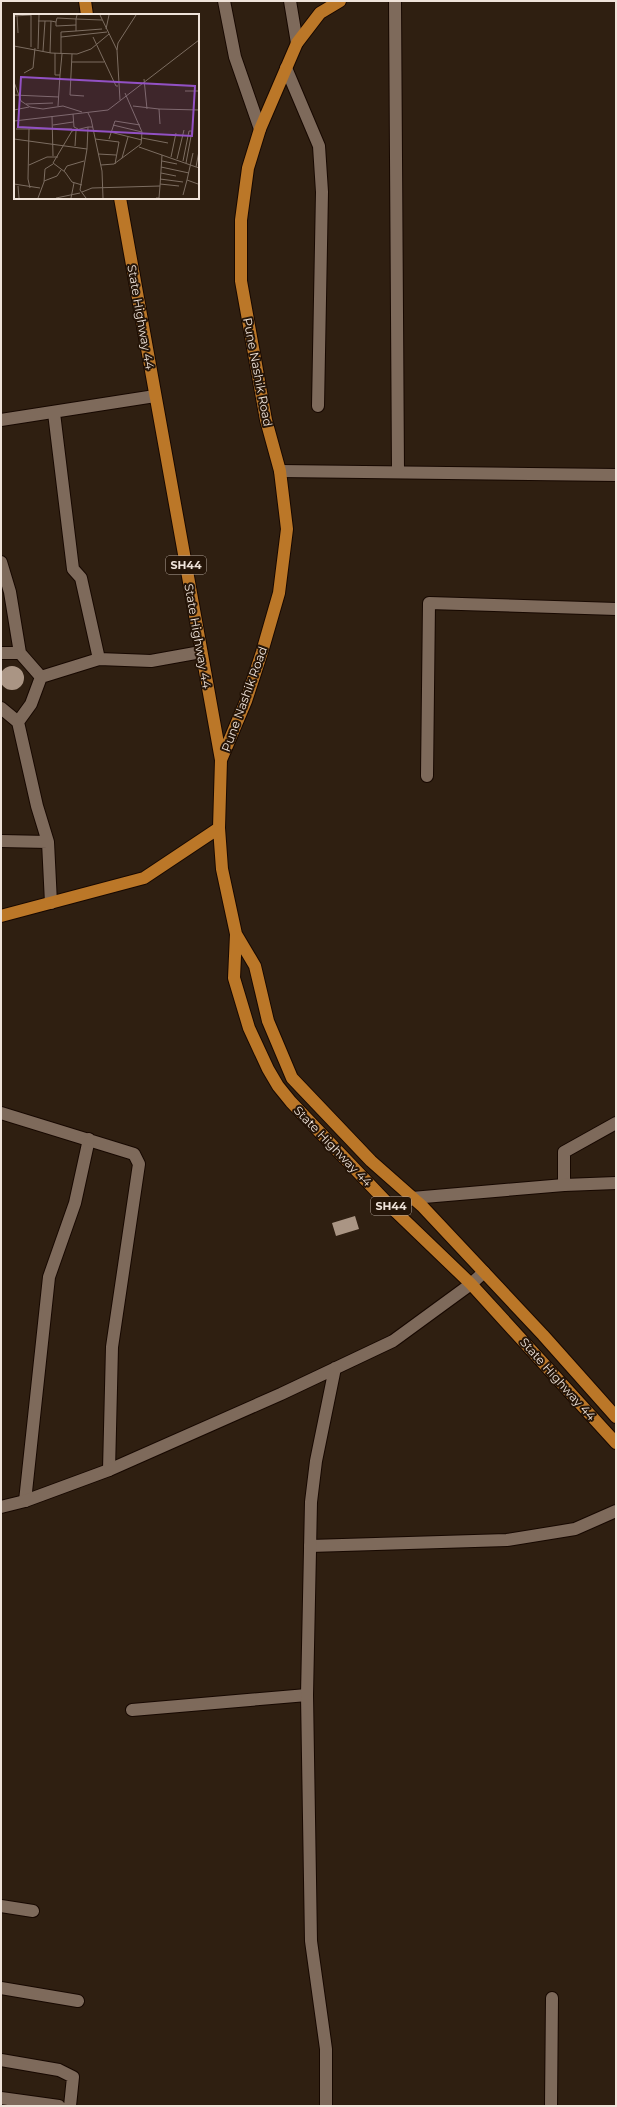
<svg xmlns="http://www.w3.org/2000/svg" width="617" height="2107" font-family="Montserrat,sans-serif">
<style>
.building{fill:#aa9584}
.lines{fill:none;stroke-linecap:round;stroke-linejoin:round}
.minor-casing{stroke:#170800;stroke-width:14}
.tertiary-casing{stroke:#170800;stroke-width:14}
.primary-casing{stroke:#170800;stroke-width:14}
.minor{stroke:#7e6a5b;stroke-width:12}
.tertiary{stroke:#7e6a5b;stroke-width:12}
.primary{stroke:#bb7728;stroke-width:12}
.labels{text-anchor:middle;dominant-baseline:central;stroke-width:4;stroke-linejoin:round;paint-order:stroke}
.shield{fill:#251508;stroke:#b2a59b;stroke-width:1}
.shield-label{font-size:11px;font-weight:bold;fill:#efe3da}
.street-label{font-size:12px;fill:#efe3da;stroke:#251508}
.inset-road{fill:none;stroke:#7c6d61;stroke-width:1}
.view{fill:#9251c4;fill-opacity:0.15;stroke:#9251c4;stroke-width:2}
.inset-edge{fill:none;stroke:#efe3da;stroke-width:2}
</style>
<rect width="100%" height="100%" fill="#2f1f11"/>
<!-- building -->
<path class="building" d="M0 678a12 12 0 1 1 24 0a12 12 0 1 1-24 0Z
M355,1216l4,13 -23,7 -4,-13z"/>
<g class="lines">
<defs>
<path id="minor" d="M224,1l11,56 25,72
M290,1l7,42
M395,1l3,470
M286,68l33,78 3,46 -4,214
M54,413l19,156 8,9 18,81
M1,420l154,-24
M280,471l336,4
M1,562l9,30 10,61
M1,653h19l21,24
M1,708l17,14 19,84 11,36
M18,722l13,-18 10,-27 58,-18 52,2 50,-9
M427,776l2,-173 187,6
M1,841l47,1 3,61
M1,1113l133,41 5,10 -27,183 -3,123
M564,1185v-33l52,-29
M25,1501l24,-224 26,-74 14,-64
M310,1546l197,-6 68,-11 41,-18
M132,1710l175,-15
M1,1906l32,5
M1,1988l77,13
M1,2060l58,10 14,7 -3,29
M1,2098l58,8
M551,2106l1,-108"/>
<path id="tertiary" d="M395,1211l17,-13 152,-13 52,-2
M1,1507l24,-6 84,-31 172,-76 112,-53 78,-57 13,-12
M326,2106v-57l-15,-108 -4,-246 4,-193 5,-41 19,-93"/>
<path id="primary" d="M85,1l2,14
M120,198l101,562 -2,68 3,41 14,65 -2,44 15,50 19,41 10,17 13,16 104,109 76,73 145,159
M221,760l25,-59 16,-49 17,-59 8,-64 -7,-58 -14,-51 -25,-139v-61l7,-52 12,-39 37,-86 23,-30 20,-12
M1,916l143,-38 75,-50
M236,934l19,32 13,55 24,57 79,83 51,45 121,129 73,82"/>
</defs>
<!-- minor casing -->
<use href="#minor" class="minor-casing"/>
<!-- tertiary casing -->
<use href="#tertiary" class="tertiary-casing"/>
<!-- primary casing -->
<use href="#primary" class="primary-casing"/>
<!-- minor -->
<use href="#minor" class="minor"/>
<!-- tertiary -->
<use href="#tertiary" class="tertiary"/>
<!-- primary -->
<use href="#primary" class="primary"/>
</g>
<g class="labels">
<!-- shield labels -->
<g class="shield">
<rect x="166" y="556" width="40" height="18" rx="3"/>
<rect x="371" y="1197" width="40" height="18" rx="3"/>
</g>
<g class="shield-label">
<text x="186" y="565">SH44</text>
<text x="391" y="1206">SH44</text>
</g>
<!-- street labels -->
<g class="street-label">
<text transform="translate(141 317) rotate(80)">State Highway 44</text>
<text transform="translate(258 372) rotate(79)">Pune Nashik Road</text>
<text transform="translate(198 636) rotate(80)">State Highway 44</text>
<text transform="translate(244 699) rotate(-70)">Pune Nashik Road</text>
<text transform="translate(333 1146) rotate(46)">State Highway 44</text>
<text transform="translate(558 1379) rotate(48)">State Highway 44</text>
</g>
</g>
<!-- overview -->
<g transform="translate(14 14)">
<rect width="185" height="185" fill="#2f1f11"/>
<path class="inset-road" d="M3,1l1,18M17,1v32M63,1l-1,4 26,1M86,1l17,35 3,50M0,2l17,-1M24,7h13M42,8l1,-4 19,1v6M92,15l3,-14M62,17l26,-2M47,23l46,-5M79,23l23,49h2M0,32l37,7 26,1 14,-5 18,-15M24,35l1,-34M103,36l1,-7 18,-28M29,37l2,-30M36,39l1,-32 5,1v4l20,-1v6l-15,1v22M41,39v22h5l2,-21M58,40l-2,41 14,1M58,48h32M10,59l9,-5 2,-20M130,65l3,30M0,68l7,19 9,6 13,2 20,-3 19,6M171,77h14M0,81l45,2M12,90l27,-1M44,92l2,-31M119,92l26,3 40,1M145,95l1,15M0,96l15,-3M74,99l3,6 11,52 1,27M59,100l1,13 4,2M38,102l1,40M0,107l94,-11 91,-70M39,111l20,-3M99,111l29,7M2,115h56M15,115l-1,50 2,9M96,118l32,8M128,124l26,5M0,125l73,10 1,-22h5M81,125l24,3 -4,22M95,125l6,-18 25,4M61,132l1,-15M125,133l60,21M179,139l-6,27 11,4M84,140l18,1M157,143l5,-24M108,144l6,-21M163,145l7,-29M148,147l15,3M169,147l6,-30h3l-6,32M15,151l18,-8h11M87,151l13,-1 27,-20 1,-12 -17,-39M147,153l28,6M182,153l3,-16M50,157l3,-5 17,-5M147,159l15,3M146,165l23,3M30,167l13,-5 4,-6M0,170l26,4M146,170l19,2M68,171l-10,-3 -7,-10 -12,-9 19,-32 16,-4M4,172l1,12M68,178l10,-4 68,-2 2,-31M169,181l4,-15M24,184l6,-16 1,-13 8,-5M42,184l24,-5M57,184l3,-15M72,184l-6,-8 7,-41M142,184h3l1,-12"/>
<path class="view" d="M7,63l174,9 -3,50 -174,-9z"/>
<rect width="185" height="185" class="inset-edge"/>
</g>
<!-- border -->
<rect width="617" height="2107" fill="none" stroke="#efe3da" stroke-width="4"/>
</svg>
